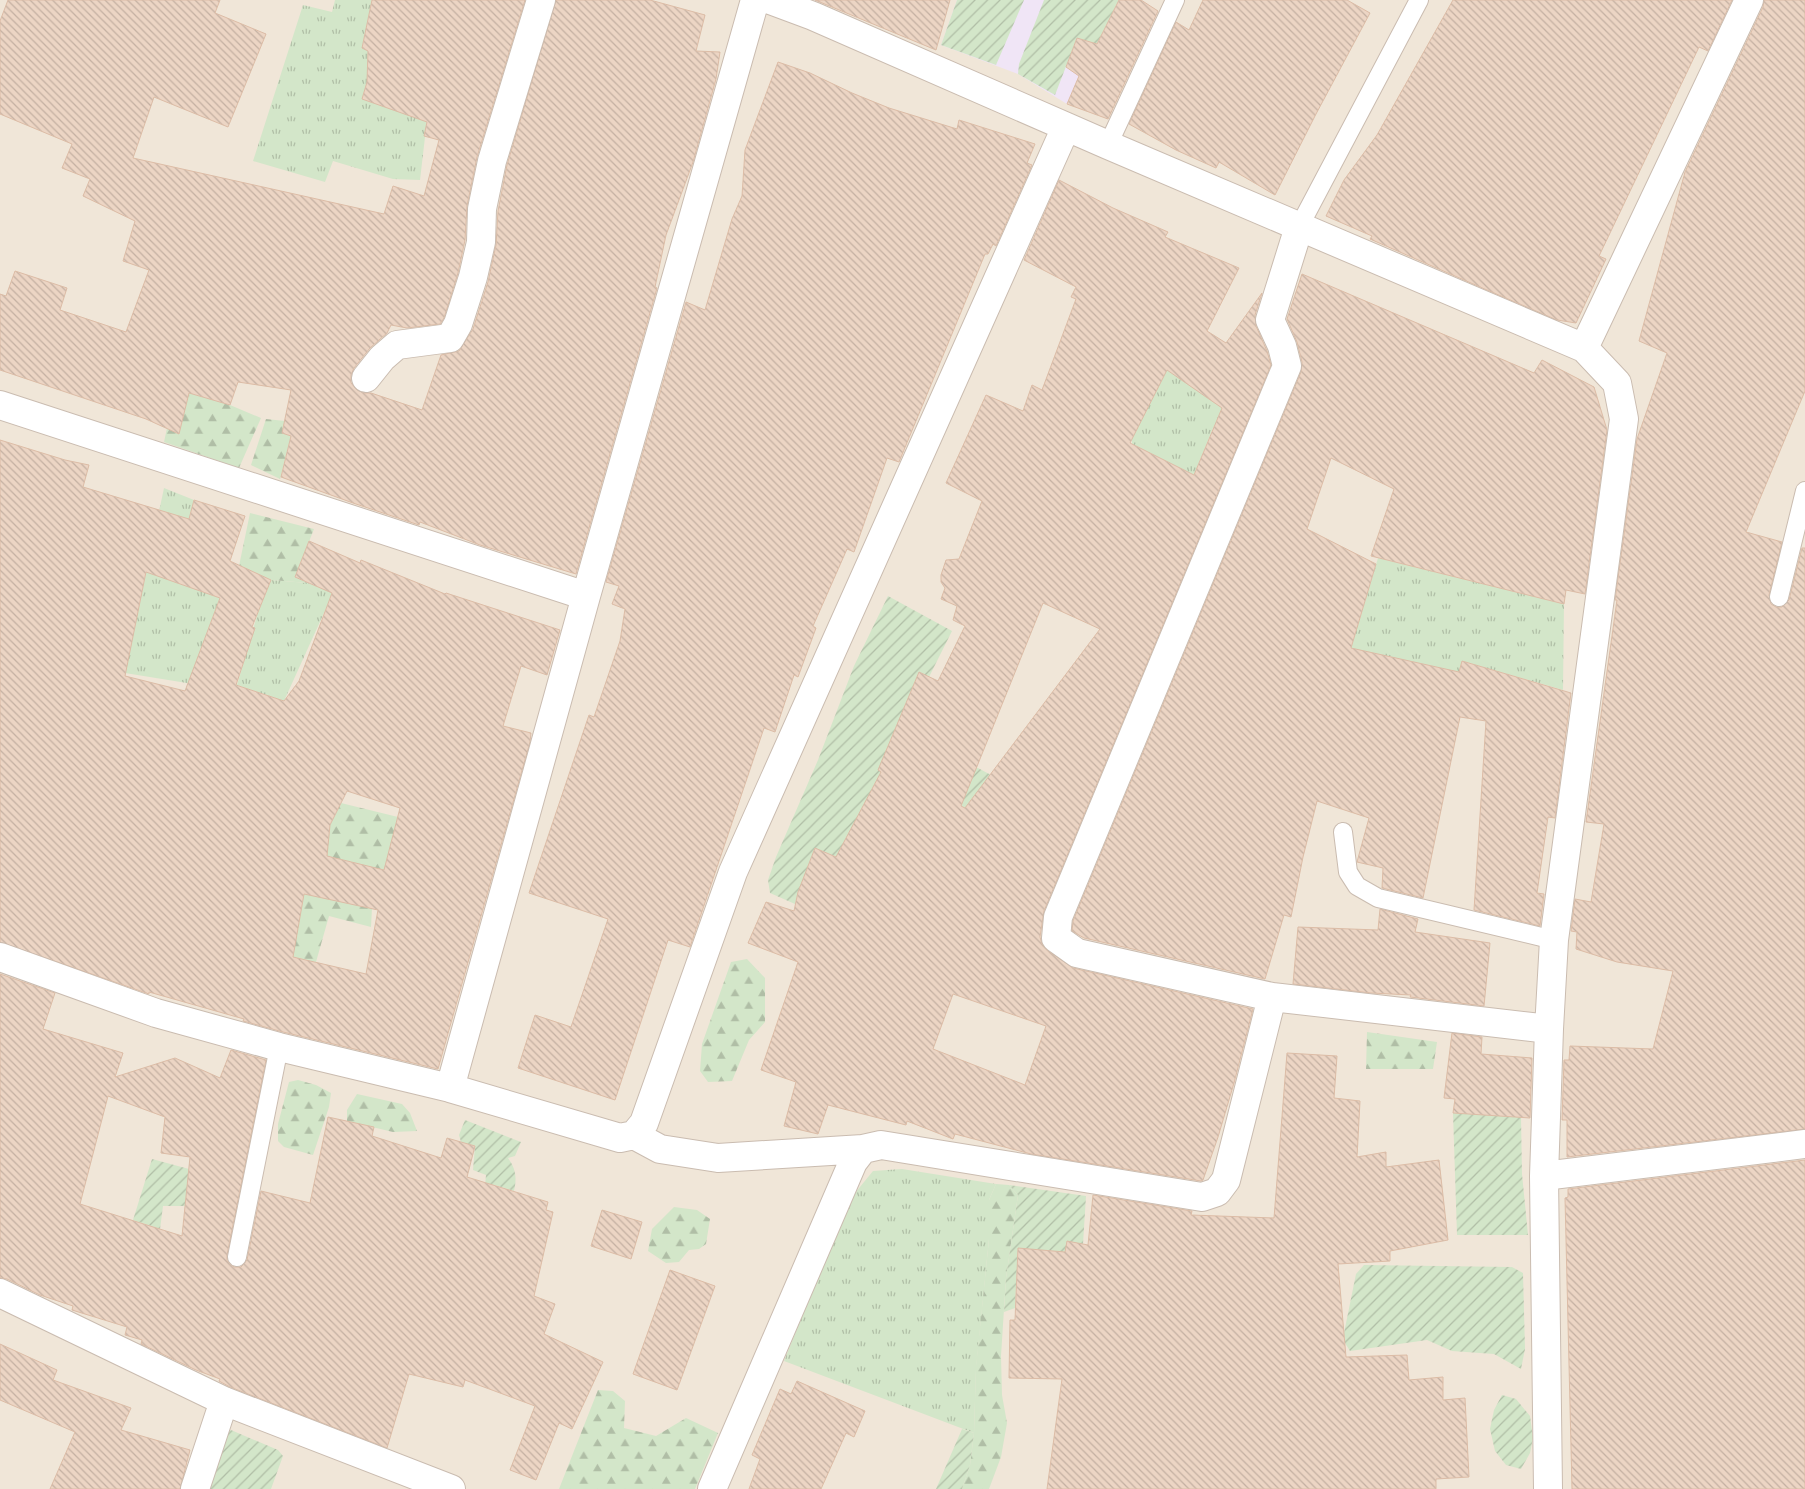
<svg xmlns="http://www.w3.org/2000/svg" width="1805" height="1489" font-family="Arial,sans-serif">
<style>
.residential{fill:#f0e6d8}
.education{fill:#f0e5f6}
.grass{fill:url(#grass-tufts)}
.forest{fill:url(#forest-firs)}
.garden{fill:url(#garden-furrows)}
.building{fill:url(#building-back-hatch);stroke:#dcbca6;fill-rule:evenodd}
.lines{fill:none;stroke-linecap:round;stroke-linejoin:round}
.service-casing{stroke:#cabcb0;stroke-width:20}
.minor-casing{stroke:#cabcb0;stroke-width:30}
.service{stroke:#fff;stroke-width:18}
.minor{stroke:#fff;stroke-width:28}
</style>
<defs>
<pattern id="grass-tufts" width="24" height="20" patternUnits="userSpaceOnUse" patternTransform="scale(1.25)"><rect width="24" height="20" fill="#d3e6c9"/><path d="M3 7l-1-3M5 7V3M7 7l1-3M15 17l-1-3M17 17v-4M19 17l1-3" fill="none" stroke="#b0bea6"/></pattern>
<pattern id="forest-firs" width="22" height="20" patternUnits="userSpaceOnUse" patternTransform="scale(1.25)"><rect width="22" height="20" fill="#d3e6c9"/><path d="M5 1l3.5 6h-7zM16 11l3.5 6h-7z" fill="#b0bea6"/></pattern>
<pattern id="garden-furrows" width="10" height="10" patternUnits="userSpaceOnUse" patternTransform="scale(1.25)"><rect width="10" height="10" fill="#d3e6c9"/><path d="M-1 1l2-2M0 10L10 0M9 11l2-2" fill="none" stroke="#b0bea6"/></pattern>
<pattern id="building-back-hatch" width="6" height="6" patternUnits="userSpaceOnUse" patternTransform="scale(1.25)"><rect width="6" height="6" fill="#ecd5c4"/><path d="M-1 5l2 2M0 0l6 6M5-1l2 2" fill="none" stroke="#c4b0a2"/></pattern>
</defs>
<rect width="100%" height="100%" fill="#faf4e9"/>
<!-- residential -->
<path class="residential" d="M0,0h1805v1489h-1805z"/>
<!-- education -->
<path class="education" d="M957,0h162l-42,38 -11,29 13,9 -12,28 -49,-30 -77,-29z"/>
<!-- grass -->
<path class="grass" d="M335,0h37l-10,48 6,3 -1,31 -5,17 65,21 -7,60 -27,-1 -60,-18 -8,21 -72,-21 50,-156 29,7z
M1172,364l57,49 -16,15 -19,47 -62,-31v-6l32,-62 -23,-9z
M164,488l30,12 -11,47 -13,33 50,18 -26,70 36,22 -105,-17z
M1378,558l186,46 -1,86 -101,-29 -3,11 -108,-24z
M271,580l37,3 25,10 -49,108 -47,-16 21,-73z
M902,1169l94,15 -7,16v39l-13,130 -2,64 -190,-72 30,-74 41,-94 18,-22z"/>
<!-- forest -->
<path class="forest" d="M189,393l41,12 31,13 -22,50 -75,-26 3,-14 12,6z
M266,419l19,2 -3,12 9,3 -11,43 -29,-14z
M250,513l64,16 -19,48 13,6 -37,-3 -32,-14z
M341,803l57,14 -14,53 -57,-14 -11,40 56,12 -1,19 -42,-11 -13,46 -23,-5 -88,-149 122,47 3,-30z
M747,959l18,19v44l-16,18 -17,41 -24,1 -8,-11 2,-27 29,-82z
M1367,1032l70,10 -4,27h-67z
M298,1080l18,5 15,8 -2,14 -16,48 -29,-8 -6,-6v-17l11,-42z
M357,1094l45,10 8,9 7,18 -24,1 -46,-11v-11z
M996,1184l13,1 9,10 -12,83 -5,78 1,39 5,28 -6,34 -12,32h-27l8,-24 4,-32 2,-67 13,-127v-39z
M674,1207l23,3 13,9 -4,25 -7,5 -10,1 -10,12 -13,1 -18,-12 4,-22z
M598,1390l15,1 12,10 -1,27 32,8 30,-18 32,15 -23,56h-136z"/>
<!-- garden -->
<path class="garden" d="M957,0h67l-28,65 -55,-20z
M1044,0h75l-22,44 -20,-6 -22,57 -37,-21 1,-10z
M888,596l64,35 -35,70 50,61 35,19 -113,98 -74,-31 -17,44 -3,12 -25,-11 -2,-13 8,-23 42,-97 36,-94z
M1453,1113l68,4 1,57 6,61h-71z
M465,1120l56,22 -6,14 -7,2c8,11 9,20 6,33l-19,-6 -10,1 1,-11 -13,-5 2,-24 -14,-4 -2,-7z
M152,1159l37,10 -4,37h-22l-3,23 -27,-9z
M1009,1185l77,11 -3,48 -21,23 -9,-2 1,-14 -36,-3 -3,60 -11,4 2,-34 12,-83z
M1364,1265l148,2 11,6 2,76 -4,20 -27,-15 -42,-3 -25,-11 -77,11 -5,-8 -1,-10 12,-59z
M1502,1395l14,4 14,17 3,22 -3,15 -9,16 -15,-4 -11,-14 -5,-22 4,-19z
M962,1429l12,4 -4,32 -8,24h-26z
M231,1430l47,20 5,6 -12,33h-65l17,-54z"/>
<!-- building -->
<path class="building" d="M8,0h212l-5,13 51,21 -38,93 -74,-30 -21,61 251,56 9,-28 31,10 15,-56 -15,-4 3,-14 -65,-23 5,-17 1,-31 -6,-3 10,-48h153l-48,157 -10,49 -2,34 -7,33 -14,45 -4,6 -33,4 -16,-3 -4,8 -17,15 -16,20 -3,7v8l6,7 7,3h7l51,17 19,-55 18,-4 14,-22 15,-47 8,-37 2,-34 9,-46 49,-165h94l55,15 -9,36 24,1 -4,27 -23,83 -27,73 -11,52 2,1 -81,286 -96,-29 -60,-23 -1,3 -66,-22 -72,-26 10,-41 -9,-3 9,-43 -53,-8 -8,23 -41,-12 -10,41 -33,-15 -146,-49v-76l6,2 9,-25 52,17 -7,22 66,22 23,-62 -26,-9 12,-40 -52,-25 7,-17 -28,-11 10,-24 -72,-30v-93z
M815,0h135l-14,50z
M1119,0h22l17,11 -50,108 -41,-15 12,-28 -13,-9 11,-29 20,6z
M1203,0h144l23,13 -54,101 -41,81 -56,-33 -3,6 -40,-18 -47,-26 47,-102 13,8z
M1453,0h279l-24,51 -9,-4 -100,209 7,3 -30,64 -19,-3 -70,-30 -117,-51 2,-3 -46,-20 18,-36 33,-45z
M1764,0h41v391l-59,141 36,10 -13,53 2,9 5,3h6l7,-7 13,-52h3v581l-238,28v-37h-5l2,-60h5l1,-14 83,3 20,-78 -56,-9 -41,-13 1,-17 -6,-1 4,-32 16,3 13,-78 -18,-2 31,-222h-2l22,-161 30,-86 -28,-12 46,-169 78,-165z
M778,62l32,11 42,20 37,15 68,21 2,-9 76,24 -8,19 5,2 -36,81 -3,-2 -5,10h-3l-86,208 -12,-4 -33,94 -7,-3 -34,77 3,2 -18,49 -4,-2 -19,57 -11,-4 -74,219 -22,-7 -53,160 -97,-32 17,-53 36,12 37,-108 -79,-26 60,-178 5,2 26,-76 5,-32 -13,-5 7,-18 -13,-4 80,-280 19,8 27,-91 10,-23 3,-46z
M1059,180l54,28 55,24 -3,5 74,31 -32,63 19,12 36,-50 -7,22 1,11 11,25 4,14 -227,546 -4,26 2,7 5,6 26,18 180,41 -19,74 -16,54 -15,43 -2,1 -170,-27 -76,-20 -2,5 -46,-18 -1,4 -78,-20 -10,29 -34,-8 12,-44 -35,-12 37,-108 -50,-19 18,-41 28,9 4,-19 17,-44 21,9 45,-85 -3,-2 41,-98 19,9 27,-55 -12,-6 4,-14 -16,-7 4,-11 -4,-6v-7l5,-15 13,-1 23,-58 -36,-18 40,-88 37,16 9,-26 10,5 34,-91 -5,-2 5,-10 -52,-27zM1167,370l55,38 -28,67 -64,-32zM1043,603l57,26 -135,179 -4,-2zM953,994l93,32 -21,59 -92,-36z
M1302,274l232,99 8,-13 52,27 13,43 -22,164 -19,-4 -2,14 -193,-48 23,-67 -63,-31 -24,71 69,35 -25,84 108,24 3,-11 109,32 -16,125 -7,-1 -11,76 7,1 -4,32 -66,-16 12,-189 -26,-4 -37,181 -41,-10 1,-20 -26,-6 12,-44 -52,-17 -14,56 -12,60 -7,-2 -19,64 -181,-41 -12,-7 1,-10 228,-549 1,-10 -5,-20 -10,-23z
M0,440l65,20 24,5 -6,22 106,32 5,-19 51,16 -15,45 41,19 -19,47 3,1 -19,57 48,16 15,-20 33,-88 -37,-16 14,-36 51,22 1,-3 84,34 1,-1 114,37 -13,45 -26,-9 -18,60 28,7 -1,9 -92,327 -155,-37 -40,-11 1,-2 -95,-27v2l-149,-52zM146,572l74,26 -35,93 -60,-15zM347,791l53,17 -16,62 -57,-14 3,-31zM304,894l74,16 -12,64 -73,-17z
M1380,909l38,10 -3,13 75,11 -6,63 -74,-9 1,-2 -40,-2 -78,-9 5,-57 80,3z
M0,974l55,19 -12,36 80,24 -8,24 60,-19 45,20 11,-28 35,10 -39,195v6l7,6h7l6,-7 14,-69 49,12 18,-86 46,10 -2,9 69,22 6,-20 28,8 -8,31 81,25 -2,8 7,2 -19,84 21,8 -11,30 59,28 -31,67 -13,-6 -23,57 -26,-10 25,-64 -70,-26 -2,7 -54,-13 -22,74 -157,-61 -11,-6 1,-2 -24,-9 -55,-26 1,-4 -17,-5 2,-8 -55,-17 1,-4 -33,-11 -33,-16 -7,-1zM108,1096l57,21 -4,36 29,4 -8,79 -102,-32z
M1452,1033l30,4 -1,17 51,4 -2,60 -77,-5 2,-14 -11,-1z
M1287,1053l50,3 -3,42 26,3 -3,56 29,-5v15l53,-7 9,80 -58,11v10l-52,3 8,93 61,-2 2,25 34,-3v23l22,-2 4,79 -33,2v10h-389l15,-110 -53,-1 1,-58h5l3,-72 47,4 2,-11 21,4 5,-50 99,16 -1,4 83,3z
M1805,1160v329h-233l-7,-291 3,-1v-8z
M602,1210l40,12 -11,37 -40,-13z
M670,1270l45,16 -38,104 -44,-16z
M0,1344l57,26 -4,10 78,28 -10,22 69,20 -10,39h-130l25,-57 -75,-32z
M797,1381l68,30 -11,26 -8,-4 -25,56h-72l11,-30 -8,-4 28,-66 11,5z"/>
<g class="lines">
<defs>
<path id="service" d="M1108,145l67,-145
M1299,227l120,-227
M1779,597l26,-106
M1343,832l5,40 9,14 21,12 176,42
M237,1257l42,-210"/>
<path id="minor" d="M770,0l43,16 295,129 476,203 33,35 7,36 -70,521 -5,89 -5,147 4,313
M1299,227l-29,93 12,26 5,20 -229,551 -2,21 21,15 195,44 277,32
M1584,348l165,-348
M366,378l16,-20 15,-13 53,-7 8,-14 15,-47 8,-35 1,-33 10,-48 49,-161
M0,405l586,191
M0,957l156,56 123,34 171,41 170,50 14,-3 26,14 58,9 145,-9 18,-4 321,52 15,-5 9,-12 46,-183
M450,1088l136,-492 169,-596
M634,1135l10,-12 89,-251 333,-745
M1544,1176l261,-32
M0,1293l224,108 227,88
M195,1489l29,-88
M712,1489l141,-327 10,-13"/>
</defs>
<!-- service casing -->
<use href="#service" class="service-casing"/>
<!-- minor casing -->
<use href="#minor" class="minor-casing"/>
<!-- service -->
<use href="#service" class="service"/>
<!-- minor -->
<use href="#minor" class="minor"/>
</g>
</svg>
